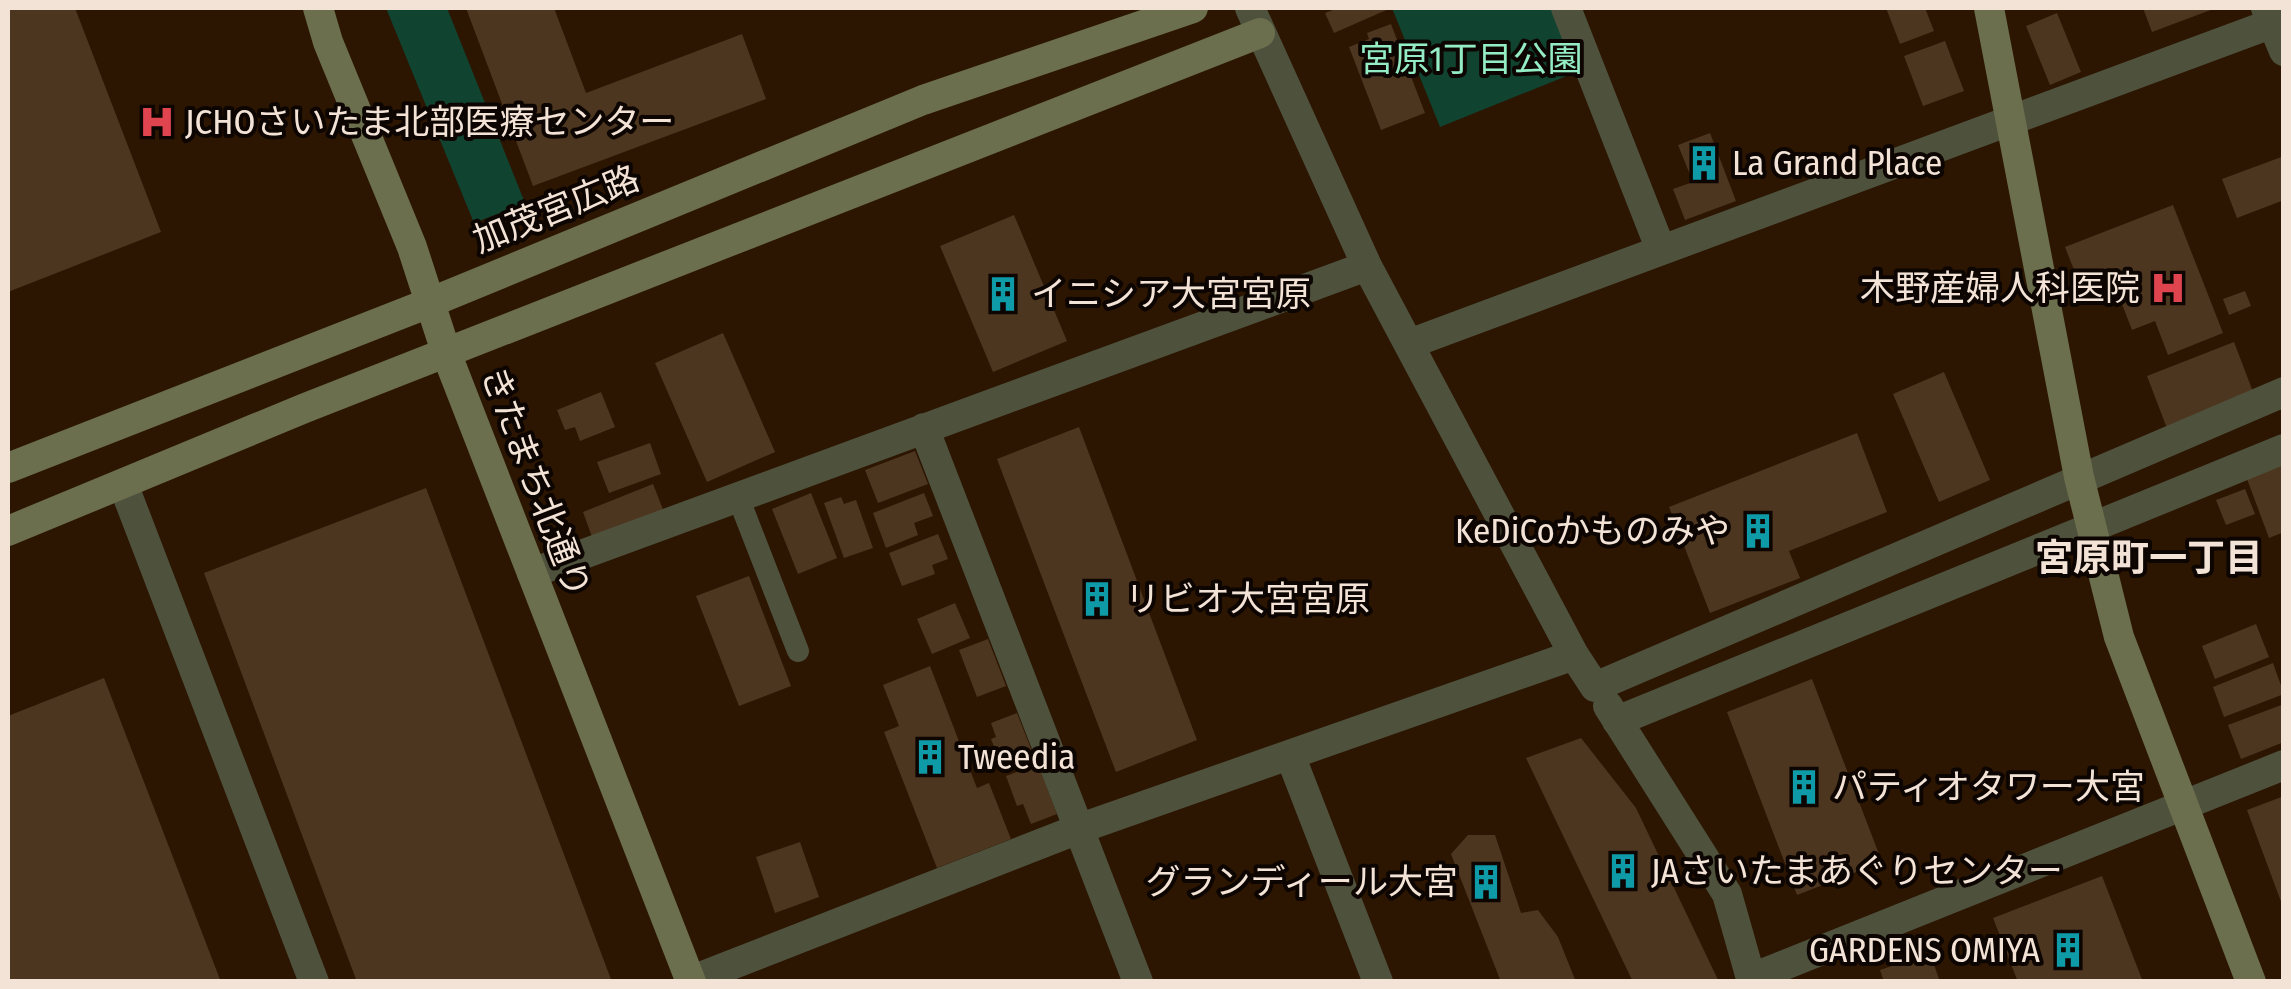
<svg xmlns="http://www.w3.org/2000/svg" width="2291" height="989" font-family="'Fira Sans Condensed','Noto Sans JP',sans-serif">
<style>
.green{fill:#104431}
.building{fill:#4d361f}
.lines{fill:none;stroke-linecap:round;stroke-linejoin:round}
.lane{stroke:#4e513c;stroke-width:22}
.street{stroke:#4e513c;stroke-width:30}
.secondary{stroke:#6b6f4d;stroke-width:30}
.labels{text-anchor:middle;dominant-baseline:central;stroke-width:8;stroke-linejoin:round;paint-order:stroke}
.park-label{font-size:35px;fill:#93ecc4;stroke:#0d0501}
.poi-label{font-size:35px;fill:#f3e3d7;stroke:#0d0501;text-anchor:start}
.street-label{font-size:35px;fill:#f3e3d7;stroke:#0d0501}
.neighbourhood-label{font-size:38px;font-weight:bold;fill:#f3e3d7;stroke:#0d0501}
</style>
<rect width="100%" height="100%" fill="#2c1602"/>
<!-- green -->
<path class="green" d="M386,8h61l78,195 -51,20z
M1392,8h161l26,63 -139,56z"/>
<!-- building -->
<path class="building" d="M8,8h67l86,224 -153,60z
M466,8h88l32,85 156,-59 24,65 -233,87z
M1338,8h53l-57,25 -9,-20z
M1886,8h39l9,23 -34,13z
M2143,8h73l-64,24z
M2057,13l24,59 -31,13 -24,-59z
M1391,24l34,89 -44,17 -32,-83 20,-8 -2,-6z
M1945,41l19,50 -41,15 -19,-50z
M1710,133l26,68 -51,19 -12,-31 20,-7 -15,-37z
M2284,156v44l-47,18 -15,-39z
M2173,205l50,128 -55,22 -13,-34 -23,9 -22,-57 -30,12 -15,-38z
M1014,215l53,126 -74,31 -53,-126z
M2245,291l6,15 -22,9 -6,-16z
M723,333l52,119 -68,30 -52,-119z
M2234,342l21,55 -87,34 -21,-55z
M1944,372l46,108 -51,22 -46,-108z
M601,392l14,35 -35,14 -5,-14 -10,3 -8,-20z
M1079,427l118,313 -81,32 -119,-313z
M1857,433l30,79 -98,39 11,27 -90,35 -41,-106z
M650,443l11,31 -52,19 -12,-31z
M915,451l13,33 -50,19 -13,-33z
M2284,465v67l-15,6 -22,-59z
M653,484l13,33 -71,28 -12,-33z
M426,488l186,494h-255l-153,-409z
M2245,489l10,25 -29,11 -10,-25z
M811,493l26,65 -39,16 -26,-65z
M924,493l9,23 -19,7 4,12 -32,13 -13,-35z
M841,497l3,7 12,-4 17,48 -29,10 -20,-55z
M938,534l10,25 -16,6 3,9 -33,12 -13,-33z
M749,576l42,110 -52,20 -43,-110z
M955,603l15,35 -38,16 -15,-35z
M2256,624l13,33 -54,22 -13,-33z
M988,639l18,47 -29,11 -18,-47z
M2273,663l11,31 -60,23 -11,-30z
M930,666l47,122 12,-5 22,56 -74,29 -53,-136 15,-6 -16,-41z
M104,678l117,304h-213v-266z
M1812,679l70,183 -85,33 -70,-183z
M2284,704v38l-43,17 -13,-34z
M1017,713l18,46 -31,12 -13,-32 5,-2 -5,-14z
M1581,738l55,70 83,174h-86l-107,-224z
M1038,764l19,50 -26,10 -8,-20 -6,2 -11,-30z
M2284,796v111h-1l-36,-97z
M1468,835h27l26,78 17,-3 20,27 18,45h-75l-50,-128z
M800,842l19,55 -44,16 -19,-56z
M2102,876l41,106h-125l-25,-64z
M1930,953l9,26 -55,3 -4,-12z"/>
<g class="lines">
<!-- lane -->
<path class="lane" d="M738,497l60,154"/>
<!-- street -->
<path class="street" d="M1250,8l117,258 207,389
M1566,8l95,242
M2266,8l18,43
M1409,344l875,-325
M924,428l214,554
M123,484l191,498
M532,573l835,-307
M1608,706l119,188 25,88
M1617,721l667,-272
M1290,755l88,227
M1752,978l532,-213
M690,981l391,-153 493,-173 21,32 689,-295"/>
<!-- secondary -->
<path class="secondary" d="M318,8l10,34 84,205 35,108 244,627
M1989,8l90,469 40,160 132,345
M8,468l421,-165 494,-203 270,-92
M8,531l297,-123 955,-375"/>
</g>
<!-- icons -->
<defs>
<symbol id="hospital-bare" viewBox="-9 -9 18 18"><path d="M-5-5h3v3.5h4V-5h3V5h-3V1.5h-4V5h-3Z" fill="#e0444e" stroke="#0d0501" stroke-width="2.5" paint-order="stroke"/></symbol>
<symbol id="building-bare" viewBox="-9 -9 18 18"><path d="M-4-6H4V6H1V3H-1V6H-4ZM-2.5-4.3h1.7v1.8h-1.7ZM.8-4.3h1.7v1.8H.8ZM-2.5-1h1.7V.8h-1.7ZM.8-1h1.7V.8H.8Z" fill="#0f9aa8" stroke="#0d0501" stroke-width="2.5" paint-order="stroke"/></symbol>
</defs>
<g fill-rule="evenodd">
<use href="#hospital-bare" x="132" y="97" width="50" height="50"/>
<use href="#building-bare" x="1679" y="138" width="50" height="50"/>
<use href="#hospital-bare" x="2143" y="263" width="50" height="50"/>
<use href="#building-bare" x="978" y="269" width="50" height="50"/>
<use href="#building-bare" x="1733" y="506" width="50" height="50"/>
<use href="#building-bare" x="1072" y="574" width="50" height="50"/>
<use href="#building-bare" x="905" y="732" width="50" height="50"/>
<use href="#building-bare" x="1779" y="762" width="50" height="50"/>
<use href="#building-bare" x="1598" y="846" width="50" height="50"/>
<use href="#building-bare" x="1461" y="857" width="50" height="50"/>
<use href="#building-bare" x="2043" y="925" width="50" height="50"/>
</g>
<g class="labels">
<!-- park labels -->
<g class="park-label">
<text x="1471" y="59">宮原1丁目公園</text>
</g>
<!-- poi labels -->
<g class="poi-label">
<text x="185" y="122">JCHOさいたま北部医療センター</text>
<text x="1732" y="163">La Grand Place</text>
<text x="2140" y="288" text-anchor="end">木野産婦人科医院</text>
<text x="1031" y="294">イニシア大宮宮原</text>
<text x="1730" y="531" text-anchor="end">KeDiCoかものみや</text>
<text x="1125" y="599">リビオ大宮宮原</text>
<text x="958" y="757">Tweedia</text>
<text x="1832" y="787">パティオタワー大宮</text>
<text x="1651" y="871">JAさいたまあぐりセンター</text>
<text x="1458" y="882" text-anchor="end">グランディール大宮</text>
<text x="2040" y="950" text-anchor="end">GARDENS OMIYA</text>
</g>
<!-- street labels -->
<g class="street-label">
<text transform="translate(556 209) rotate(-22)">加茂宮広路</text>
<text transform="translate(536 482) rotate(69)">きたまち北通り</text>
</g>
<!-- neighbourhood labels -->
<g class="neighbourhood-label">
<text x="2149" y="558">宮原町一丁目</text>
</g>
</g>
<!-- border -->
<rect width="2291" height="989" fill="none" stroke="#f3e3d7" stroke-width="20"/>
</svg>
